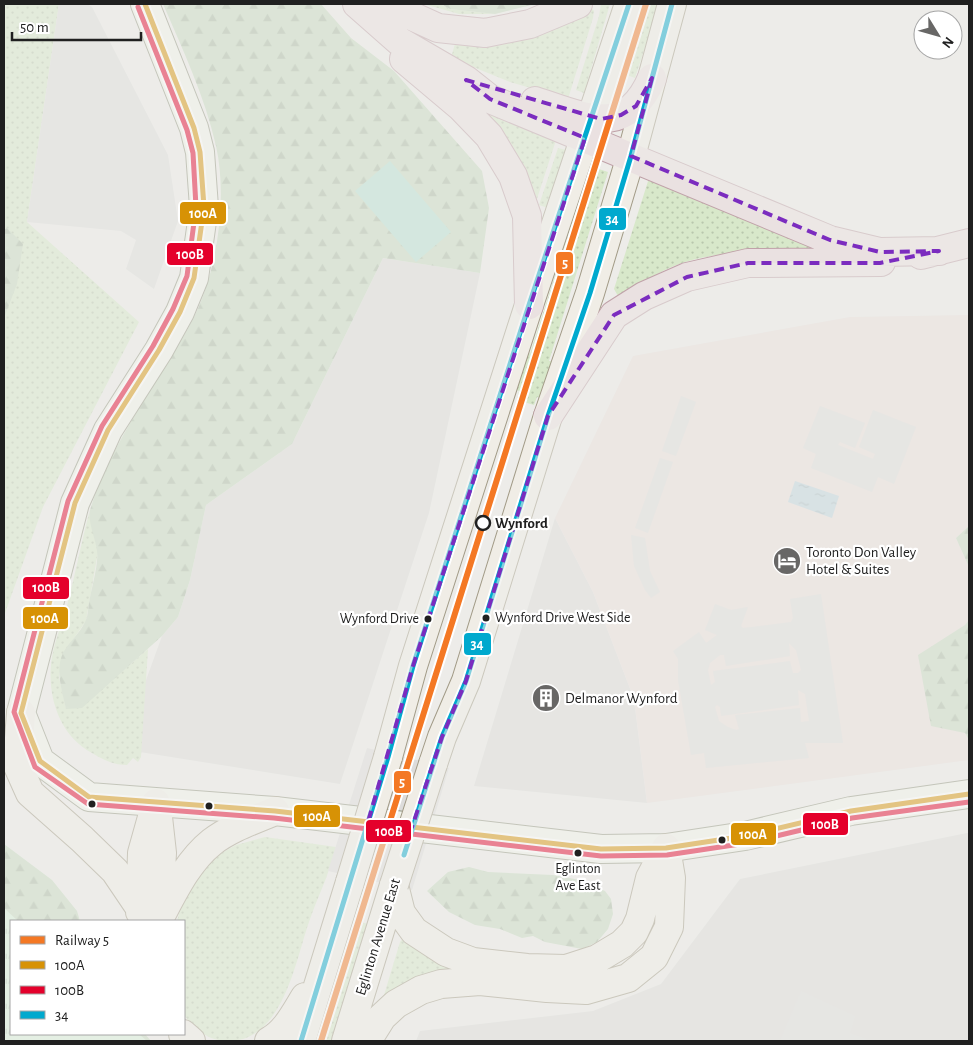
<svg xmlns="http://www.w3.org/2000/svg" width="973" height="1045" font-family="'Alegreya Sans',sans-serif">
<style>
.residential{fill:#dddcda}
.commercial{fill:#eadfdc}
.grass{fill:url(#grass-dots)}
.forest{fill:url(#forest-firs)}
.park{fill:url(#park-tufts)}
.pitch{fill:#b7e1d3}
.parking{fill:#dedddc;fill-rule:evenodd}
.water{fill:url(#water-ripples)}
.pier{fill:#dddcdb}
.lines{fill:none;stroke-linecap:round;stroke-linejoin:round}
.secondary-casing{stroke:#939682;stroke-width:30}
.primary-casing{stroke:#a29b87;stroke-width:30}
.highway-casing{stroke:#c0a2a9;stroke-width:30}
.secondary{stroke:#f2f3ec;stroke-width:28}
.primary{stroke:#f0ede6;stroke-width:28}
.highway{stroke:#eae1e1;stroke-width:28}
.primary-bridge-casing{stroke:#a29b87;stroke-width:30;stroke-linecap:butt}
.primary-bridge{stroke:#f0ede6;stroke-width:28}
.bus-1-casing{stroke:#fff;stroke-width:9}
.bus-2-casing{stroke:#fff;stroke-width:9}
.bus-3-casing{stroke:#fff;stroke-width:9}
.bus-1{stroke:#d79205;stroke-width:5}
.bus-2{stroke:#e4002b;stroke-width:5}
.bus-3{stroke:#00a9ce;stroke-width:5}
.rail-1-casing{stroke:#fff;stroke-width:10}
.rail-1{stroke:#f47824;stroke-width:6}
.marked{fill:none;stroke:#7b2cbf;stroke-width:4;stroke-dasharray:10 6;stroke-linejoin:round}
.stop-dot{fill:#fff;stroke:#202020;stroke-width:2.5}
.bus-dot{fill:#202020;stroke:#fff;stroke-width:2}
.labels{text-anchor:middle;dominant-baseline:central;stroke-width:4.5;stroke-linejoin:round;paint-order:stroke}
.bus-label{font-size:14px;fill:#202020;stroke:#fff;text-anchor:start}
.stop-label{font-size:15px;font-weight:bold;fill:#202020;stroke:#fff;text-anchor:start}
.poi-label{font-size:15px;fill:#202020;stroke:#fff;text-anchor:start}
.street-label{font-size:15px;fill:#202020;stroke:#fff}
.line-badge{stroke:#fff;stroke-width:2}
.badge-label{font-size:14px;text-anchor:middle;font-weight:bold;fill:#fff}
</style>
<defs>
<pattern id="grass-dots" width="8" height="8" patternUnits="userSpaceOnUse" patternTransform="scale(1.25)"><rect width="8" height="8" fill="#d8e8ca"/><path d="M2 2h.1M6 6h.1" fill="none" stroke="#b9c7ad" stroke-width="1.8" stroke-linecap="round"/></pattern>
<pattern id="forest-firs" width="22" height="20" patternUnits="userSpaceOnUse" patternTransform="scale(1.25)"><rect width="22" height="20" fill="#c7dac0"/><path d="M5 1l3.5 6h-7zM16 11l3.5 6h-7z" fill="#abbba5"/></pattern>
<pattern id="park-tufts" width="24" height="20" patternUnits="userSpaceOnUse" patternTransform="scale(1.25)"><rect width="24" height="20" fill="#d9f1db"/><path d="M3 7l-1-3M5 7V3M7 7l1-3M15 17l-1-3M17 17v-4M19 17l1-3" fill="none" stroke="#bacebc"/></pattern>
<pattern id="water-ripples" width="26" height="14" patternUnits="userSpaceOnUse" patternTransform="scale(1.25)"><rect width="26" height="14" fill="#bfd5de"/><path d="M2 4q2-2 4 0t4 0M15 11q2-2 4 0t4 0" fill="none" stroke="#a4b7be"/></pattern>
</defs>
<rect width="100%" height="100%" fill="#edece9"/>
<!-- residential -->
<path class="residential" d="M383,258l97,15 -51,240 -89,271 -219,-35 41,-113 16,-19 12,-37 16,-75 86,-61z
M555,518l38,74 41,107 13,104 -173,-17z
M967,833h2v208h-553l4,-10 173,-20 68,-27 79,-105z"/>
<!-- commercial -->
<path class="commercial" d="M969,315v211l-13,12 13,29v53l-4,5v108l4,7v20l-322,43 -13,-104 -41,-107 -38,-74 78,-162 217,-39z"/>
<!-- grass -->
<path class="grass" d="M4,4h55l-32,218 112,100 -96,185 -39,109z
M424,4h17l9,5 45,5h-36z
M601,4h9l-26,89 -8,-3 23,-74z
M643,4h16l-24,74 -14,-5z
M590,6l4,5 -1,7 -25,81 -58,-17 -59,-24 5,-18z
M484,104l74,30 -23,71c-8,-25 -16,-54 -34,-75 -6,-7 -14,-13 -21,-19z
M558,148l8,2 -18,58 -9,-3z
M590,166l18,6 -59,189h4l-9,38 -7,-2 -3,8 -17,-5 2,-9 -7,-3 16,-37 2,3z
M649,178l171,66 -1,9c-43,-1 -85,-4 -127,7 -24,6 -52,23 -74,36l-4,-7z
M89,513l9,39 -12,69 -23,33 -4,23 7,31 51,-32 31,-27 -7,108 -3,5 -5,-4 -6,7c-14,0 -23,-5 -35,-12 -34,-18 -46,-60 -40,-96 3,-17 10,-34 15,-51 8,-31 14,-62 22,-93z
M265,837l71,10c-4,13 -8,27 -13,39 -5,12 -10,24 -14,36 -14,40 -26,120 -82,119 -18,0 -33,-12 -43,-26v-94h-7l6,-22 20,-30 15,-14 18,-10z
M353,920l19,5 -36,116h-21z
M404,937l62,30 -85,38 19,-63z"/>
<!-- forest -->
<path class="forest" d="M163,4h158l30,34 43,33 88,100 7,37 -9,65 -97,-15 -91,186 -86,61 -16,75 -12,37 -16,19 -80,72 -16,1c-4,-18 -11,-39 -3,-56 6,-11 17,-20 22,-31 3,-5 3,-13 4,-19 2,-13 10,-40 8,-52 -1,-11 -10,-31 -7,-41 21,-68 66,-124 101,-187 26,-48 37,-124 25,-177 -11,-49 -33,-96 -53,-142z
M441,4h94l-40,10 -45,-5z
M7,228l16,16 -6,40 -13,34v-88z
M969,526v41l-13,-29z
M969,620v120l-4,-7 -34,-7 -13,-71 47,-30z
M4,844l48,36 25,31 3,10h-69v113h134l6,7h-147z
M469,867l19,5 65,3 27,5 25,11 6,8 2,15 -5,15 -11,13 -15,7 -37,-7 -12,-6 -11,2 -22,-9 -25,-4 -26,-13 -22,-21 21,-19z"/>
<!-- park -->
<path class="park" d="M4,908l14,13h-7v113h128l8,7h-143z"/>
<!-- pitch -->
<path class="pitch" d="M390,161l61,71 -35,30 -61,-71z"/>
<!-- parking -->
<path class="parking" d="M59,4h28l5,3 76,148 10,66 -24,68 -28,-20 10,-29 -15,-9 -94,-9z
M681,396l15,6 -20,54 -14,-5z
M820,406l45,17 -10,25 -15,-6 -2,3 35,14 2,-5 -16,-7 14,-37 43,17 -22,57 -16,-7 -6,15 -61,-24 5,-14 -13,-6z
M660,458l13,4 -25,71 -13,-5z
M631,535l14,3 5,33 10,21 -9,6 -6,-8 -11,-24z
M821,594l22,149h-38l4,15 -103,10 -2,-15 -13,2 -13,-75v-21l-5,-8 26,-19 7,11 11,-8 -12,-5 10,-26 16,6 17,-3 -7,19 2,2 48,-6 2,-4 -3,-19zM789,643l7,7 5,20 -3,3h-5l-3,-12 -77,10 2,11 -4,3 -3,-15 2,-7 10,-8h4l2,11 64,-10zM798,690l7,4 4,27 -8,1 -1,-14 -65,7 4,14 -3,1 -8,-3 -9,-6 -4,-14 2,-2 3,2 1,9 78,-11z
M801,991l54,25 -5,17 21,8h-91z"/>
<!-- water -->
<path class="water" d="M795,481l44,15 -7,22 -44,-16z"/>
<!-- pier -->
<path class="pier" d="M367,748l82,20 -37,122 -84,-19z"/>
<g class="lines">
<defs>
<path id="secondary" d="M145,4l49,124 6,24 4,55 -10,71 -14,34 -21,38 -51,80 -33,73 -54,210 19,48 49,36 186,14 326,38 65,-1 79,-12 106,-25 118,-17"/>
<path id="primary" d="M21,713l-4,51 13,29 52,46 33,32 25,37
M388,757l25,-91 116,-361 100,-301
M433,764l9,-27 24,-56 82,-265 42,-123 41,-137 41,-152
M158,817l4,36 -3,51
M394,885l7,28 13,18 32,21 27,10 54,6 39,1 31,-10 25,-15 12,-12 6,-13 10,-41 16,-30
M140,912l2,-59 14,-50
M158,921c15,-28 29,-59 54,-79 18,-14 42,-22 63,-31
M183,1034l8,7
M269,1041c17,-9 26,-28 36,-44
M301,1041l49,-159
M346,1041l48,-156
M367,1041l15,-24 14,-13 25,-14 20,-6 39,-3 67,7 39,2 42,-12 26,-21 15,-30 2,-49 -5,-30"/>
<path id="highway" d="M357,4l42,37 67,39 24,19 340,141 50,12 59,-1
M389,4l3,3 46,21 47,5 45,-9 48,-20
M404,59l57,48 28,29 24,40 14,40 2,89
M535,101c49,16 91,38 117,-23
M921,255l48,-12
M548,416l66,-101 30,-19 43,-19 61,-14 133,-1"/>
</defs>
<!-- secondary casing -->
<use href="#secondary" class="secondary-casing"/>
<!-- primary casing -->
<use href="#primary" class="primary-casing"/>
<!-- highway casing -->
<use href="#highway" class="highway-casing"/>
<!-- secondary -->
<use href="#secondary" class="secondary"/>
<!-- primary -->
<use href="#primary" class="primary"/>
<!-- highway -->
<use href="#highway" class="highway"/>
<defs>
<path id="primary-bridge" d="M350,882l38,-125
M394,885l39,-121"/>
</defs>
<!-- primary-bridge casing -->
<use href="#primary-bridge" class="primary-bridge-casing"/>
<!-- primary-bridge -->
<use href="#primary-bridge" class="primary-bridge"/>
<defs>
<path id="bus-1" d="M145,4l49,124 6,24 4,55 -10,71 -14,34 -21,38 -51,80 -33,73 -54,210 19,48 49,36 186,14 326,38 65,-1 79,-12 106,-25 118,-17"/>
<path id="bus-2" d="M138,7l49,123 6,23 3,54 -9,69 -14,33 -20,37 -51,80 -34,75 -54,211 21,55 53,37 186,14 327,38 66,-1 80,-12 105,-25 117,-16"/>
<path id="bus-3" d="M404,855l38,-118 24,-56 82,-265 42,-123 41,-137 41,-152
M301,1041l87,-284 25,-91 116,-361 100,-301"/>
</defs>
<!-- bus-1 casing -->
<use href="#bus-1" class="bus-1-casing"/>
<!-- bus-2 casing -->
<use href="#bus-2" class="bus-2-casing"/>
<!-- bus-3 casing -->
<use href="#bus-3" class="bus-3-casing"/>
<!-- bus-1 -->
<use href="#bus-1" class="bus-1"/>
<!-- bus-2 -->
<use href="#bus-2" class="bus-2"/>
<!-- bus-3 -->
<use href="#bus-3" class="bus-3"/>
<defs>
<path id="rail-1" d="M321,1041l325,-1037"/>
</defs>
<!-- rail-1 casing -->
<use href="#rail-1" class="rail-1-casing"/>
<!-- rail-1 -->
<use href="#rail-1" class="rail-1"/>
</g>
<!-- marked area -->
<path d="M0 0H973V1045H0ZM652,78l-21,78 199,84 50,12 59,-1 -59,12h-132l-61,14 -73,38 -66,101 -82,265 -24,56 -30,90 -44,-5 45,-156 172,-528 -95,-39 -24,-19 135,39 20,-4 15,-9z" fill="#edece9" fill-opacity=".55" fill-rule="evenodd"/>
<path class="marked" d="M652,78l-21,78 199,84 50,12 59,-1 -59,12h-132l-61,14 -73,38 -66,101 -82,265 -24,56 -30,90 -44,-5 45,-156 172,-528 -95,-39 -24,-19 135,39 20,-4 15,-9z"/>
<!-- icons -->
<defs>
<symbol id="hotel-disc" viewBox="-11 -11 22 22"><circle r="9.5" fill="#686766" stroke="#fff"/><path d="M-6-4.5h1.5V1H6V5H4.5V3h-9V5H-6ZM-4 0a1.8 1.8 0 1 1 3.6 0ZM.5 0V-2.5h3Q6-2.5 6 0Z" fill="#fff"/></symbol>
<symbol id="building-disc" viewBox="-11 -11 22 22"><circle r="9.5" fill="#686766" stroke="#fff"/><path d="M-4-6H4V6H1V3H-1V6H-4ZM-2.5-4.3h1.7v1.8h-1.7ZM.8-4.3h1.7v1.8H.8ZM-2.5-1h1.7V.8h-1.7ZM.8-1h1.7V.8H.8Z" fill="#fff"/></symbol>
</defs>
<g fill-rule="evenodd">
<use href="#hotel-disc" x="771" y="545" width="32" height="32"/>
<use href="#building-disc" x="530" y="682" width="32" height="32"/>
</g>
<!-- markers -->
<circle class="stop-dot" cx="483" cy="523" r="7"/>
<g class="bus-dot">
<circle cx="486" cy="618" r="4.5"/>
<circle cx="428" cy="619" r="4.5"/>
<circle cx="92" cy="804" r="4.5"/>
<circle cx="209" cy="806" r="4.5"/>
<circle cx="722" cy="840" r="4.5"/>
<circle cx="578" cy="853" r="4.5"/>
</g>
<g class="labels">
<!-- bus labels -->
<g class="bus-label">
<text x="495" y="618">Wynford Drive West Side</text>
<text x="419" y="619" text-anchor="end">Wynford Drive</text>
<text x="578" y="869" text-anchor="middle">Eglinton<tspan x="578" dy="17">Ave East</tspan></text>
</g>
<!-- stop labels -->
<g class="stop-label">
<text x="495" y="523">Wynford</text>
</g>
<!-- poi labels -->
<g class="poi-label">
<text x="806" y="552">Toronto Don Valley<tspan x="806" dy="17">Hotel &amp; Suites</tspan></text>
<text x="565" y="698">Delmanor Wynford</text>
</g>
<!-- street labels -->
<g class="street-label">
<text transform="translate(378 937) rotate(-73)">Eglinton Avenue East</text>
</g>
</g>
<g class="line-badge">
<rect x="179" y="201" width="48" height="24" rx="5" fill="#d79205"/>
<rect x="598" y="207" width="29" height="24" rx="5" fill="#00a9ce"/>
<rect x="166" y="242" width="48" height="24" rx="5" fill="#e4002b"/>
<rect x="555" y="251" width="19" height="24" rx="5" fill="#f47824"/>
<rect x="22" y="576" width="48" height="24" rx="5" fill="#e4002b"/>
<rect x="22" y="606" width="47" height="24" rx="5" fill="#d79205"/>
<rect x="463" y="632" width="29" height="24" rx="5" fill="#00a9ce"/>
<rect x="393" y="770" width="19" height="24" rx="5" fill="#f47824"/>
<rect x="293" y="804" width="48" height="24" rx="5" fill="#d79205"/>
<rect x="802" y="812" width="47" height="24" rx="5" fill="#e4002b"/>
<rect x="365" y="819" width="47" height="24" rx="5" fill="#e4002b"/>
<rect x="730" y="822" width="47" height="24" rx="5" fill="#d79205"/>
</g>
<g class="badge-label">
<text x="203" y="218">100A</text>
<text x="612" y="224">34</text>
<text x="190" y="259">100B</text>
<text x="565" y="268">5</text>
<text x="46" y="592">100B</text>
<text x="45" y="623">100A</text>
<text x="477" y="649">34</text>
<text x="402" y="787">5</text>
<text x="317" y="821">100A</text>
<text x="825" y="829">100B</text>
<text x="389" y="836">100B</text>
<text x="753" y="839">100A</text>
</g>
<!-- border -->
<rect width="973" height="1045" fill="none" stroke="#202020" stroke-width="10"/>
<!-- legend -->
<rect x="10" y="920" width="175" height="115" fill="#ffffff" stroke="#a6a6a6"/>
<rect x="20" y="936" width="25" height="8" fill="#f47824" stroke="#a6a6a6"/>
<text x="55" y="945" font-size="15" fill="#202020">Railway 5</text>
<rect x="20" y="961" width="25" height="8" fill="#d79205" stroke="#a6a6a6"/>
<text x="55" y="970" font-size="15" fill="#202020">100A</text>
<rect x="20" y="986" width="25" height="8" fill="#e4002b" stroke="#a6a6a6"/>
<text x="55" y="995" font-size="15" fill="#202020">100B</text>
<rect x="20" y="1011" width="25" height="8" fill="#00a9ce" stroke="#a6a6a6"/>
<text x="55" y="1020" font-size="15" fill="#202020">34</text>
<!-- north arrow -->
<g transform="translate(938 35) rotate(127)"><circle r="24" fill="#ffffff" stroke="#a6a6a6"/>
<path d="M0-4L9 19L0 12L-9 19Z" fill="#686766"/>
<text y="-8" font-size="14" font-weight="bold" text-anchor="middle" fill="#202020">N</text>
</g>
<!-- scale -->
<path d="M12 32v8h129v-8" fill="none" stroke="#202020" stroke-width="2.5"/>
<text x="20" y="32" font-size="15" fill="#202020" stroke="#ffffff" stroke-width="4" paint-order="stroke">50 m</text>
</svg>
